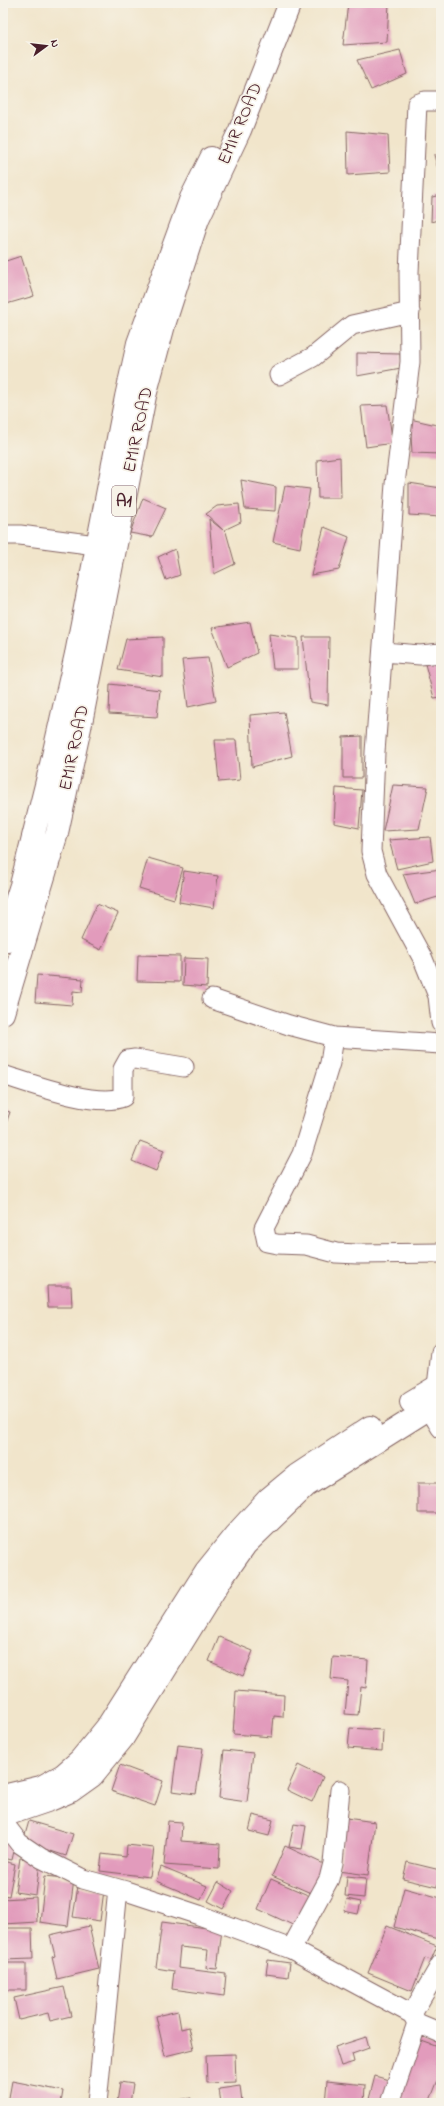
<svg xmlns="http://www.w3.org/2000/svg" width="444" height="2106" font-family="'Indie Flower',sans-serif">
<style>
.building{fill:#e29bbc}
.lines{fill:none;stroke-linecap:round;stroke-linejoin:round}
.street-casing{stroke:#846463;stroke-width:21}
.primary-casing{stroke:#846463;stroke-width:24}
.highway-casing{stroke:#846463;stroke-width:24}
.street{stroke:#fff;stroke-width:19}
.primary{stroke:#fff;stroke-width:22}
.highway{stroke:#fff;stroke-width:22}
.labels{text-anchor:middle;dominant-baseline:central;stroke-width:3.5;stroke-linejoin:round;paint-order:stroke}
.shield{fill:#f7f3e8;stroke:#7e5f64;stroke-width:1}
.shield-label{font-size:17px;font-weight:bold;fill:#4a1f2b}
.street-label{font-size:18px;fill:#4a1f2b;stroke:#f7f3e8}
</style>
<rect width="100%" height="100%" fill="#f7f3e8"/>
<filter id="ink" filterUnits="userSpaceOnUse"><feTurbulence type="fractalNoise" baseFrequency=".025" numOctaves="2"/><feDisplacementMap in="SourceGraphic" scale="8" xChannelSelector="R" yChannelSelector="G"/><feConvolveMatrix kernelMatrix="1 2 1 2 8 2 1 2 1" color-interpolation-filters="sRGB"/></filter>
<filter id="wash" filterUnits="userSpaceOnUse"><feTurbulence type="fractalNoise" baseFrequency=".012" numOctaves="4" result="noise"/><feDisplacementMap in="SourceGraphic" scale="16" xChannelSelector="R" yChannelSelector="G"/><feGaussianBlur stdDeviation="0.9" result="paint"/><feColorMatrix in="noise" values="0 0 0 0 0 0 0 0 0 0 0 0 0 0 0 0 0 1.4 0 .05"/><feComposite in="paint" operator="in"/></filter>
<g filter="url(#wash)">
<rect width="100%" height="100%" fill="#f1e5cb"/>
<g id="blocks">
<!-- building -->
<path class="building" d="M348,3h41l-2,39 -44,3z
M400,50l7,24 -36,16 -14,-30z
M347,131l41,4 2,37 -42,3z
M434,155h7v25z
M441,195v24l-10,3 1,-25z
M21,256l13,40 -31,9v-43z
M357,353l43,1 1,14 -44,8z
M387,405l6,38 -27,4 -5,-41z
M410,419l31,7v28l-29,-1z
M340,457l1,41h-23l-1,-38z
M241,480l35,7 -1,24 -30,-2z
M409,483l32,5v29l-32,-2z
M285,486l25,3 -10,59 -27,-6z
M143,498l23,10 -14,29 -22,-4z
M239,504l2,18 -17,8 2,2 9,32 -21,10 -5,-55 14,11 -17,-16 11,-8z
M324,527l25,10 -10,33 -28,5z
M175,549l5,26 -14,5 -8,-23z
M250,622l7,31 -30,14 -15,-39z
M269,634l29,4v31h-25z
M163,637v40l-45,-7 8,-31z
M303,637h26l-1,68 -18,-3z
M208,658l8,43 -28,6 -6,-47z
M441,662v35l-7,1 -9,-34z
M110,684l50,6 -3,27 -48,-3z
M284,712l8,44 -40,11 -2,-52z
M362,736v42h-19v-41z
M215,740h21l4,40 -21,2z
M393,785l35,2 -9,42 -36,2z
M336,788l26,2 -3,38 -25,-5z
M430,837l3,24 -36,8 -8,-29z
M148,858l35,10 -9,31 -35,-11z
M441,869v27l-26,8 -12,-30z
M184,871l34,5 -4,32 -35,-6z
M97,904l21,9 -17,37 -20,-10z
M138,955l42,1v26l-43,-1z
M184,958l24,1 -1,28 -24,-2z
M37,975l46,4 -1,13 -9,-1 -1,14 -37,-3z
M3,1110l7,2 -7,20z
M140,1141l24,9 -8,21 -24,-10z
M47,1286h24l1,21h-24z
M418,1483h23v30h-23z
M219,1637l34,14 -10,25 -34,-15z
M333,1657l35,3 -2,28 -5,-1 -3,28 -13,-1 3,-33 -17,-2z
M236,1691l48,4 -1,22 -9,-1 -2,21 -39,-3z
M350,1728l33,2 -1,21 -34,-3z
M178,1745l25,3 -7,46 -24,-3z
M224,1750l29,3 -6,49 -28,-4z
M120,1765l43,16 -8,25 -44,-15z
M298,1765l25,12 -11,25 -25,-12z
M253,1815l20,5 -4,16 -20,-5z
M346,1818l29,4 -7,53 -29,-4z
M29,1821l44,13 -7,22 -43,-14z
M168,1821l14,1 -1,19 39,3 -1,25 -55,-4z
M294,1824l12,2 -4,23 -13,-2z
M3,1838l13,4 -4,18 -9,-2z
M127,1845l27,3 -4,29 -50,-6 2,-17 24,3z
M285,1846l41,19 -13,29 -41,-18z
M20,1858l20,3 -4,34 -21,-3z
M3,1861l12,3 -6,32 -6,-1z
M407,1862l33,8 -3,17 -34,-8z
M161,1867l46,19 -6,14 -45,-19z
M45,1876l29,3 -6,47 -28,-4z
M347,1876l19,2 -2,20 -19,-2z
M271,1879l39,17 -13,31 -39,-18z
M218,1882l15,9 -10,18 -15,-8z
M78,1886l26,4 -4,31 -27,-4z
M404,1888l37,10v33l-2,8 -45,-12z
M36,1897l1,25 -34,2v-25z
M347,1899l14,3 -3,12 -14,-3z
M162,1922l60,8 -5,39 -11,-1 2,-18 -28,-3 -2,21 48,6 -2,22 -52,-7 2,-18 -18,-3z
M89,1926l10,43 -42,10 -5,-22 3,-1 -5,-21z
M387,1926l50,20 -6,14 -6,-2 -13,33 -44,-18z
M3,1928h29l1,31 -30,1z
M268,1960l22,3 -2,14 -22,-3z
M3,1963h23v27h-23z
M64,1987l7,29 -21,5 -2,-8 -29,7 -5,-22z
M178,2011l3,18 8,-2 5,22 -29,7 -9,-40z
M366,2037l3,11 -17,6 2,8 -13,4 -6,-19z
M416,2039l25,9 -5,17 5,1v15l-3,-1 -9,23h-35z
M235,2054l1,28 -29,1 -1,-28z
M375,2076l17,5 -6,22h-18z
M12,2081l51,10 -2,12h-53z
M327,2081l38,4 -1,18h-39z
M120,2082l13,2 -3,19h-13z
M240,2086l2,17h-21l-2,-14z
M191,2098v5h-20l-1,-2z"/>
</g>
</g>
<g filter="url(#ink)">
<use href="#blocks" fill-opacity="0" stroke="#846463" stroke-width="1"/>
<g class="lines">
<defs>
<path id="street" d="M441,101h-16l-8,3 -8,168 1,90 -15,122 -20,268 -4,99 6,23 46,85 15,37 3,27
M279,375l34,-18 39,-32 58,-13
M3,535h17l91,12
M383,652l37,3 21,-2
M212,999l77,26 45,12 107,7
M334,1037l-4,26 -28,91 -38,74 3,14 10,2 29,1 30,8 22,1 83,-1
M3,1075c29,9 93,33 120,22v-28l5,-9 7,-1 49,8
M437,1386l4,-34
M429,1408l12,20
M3,1822l16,21 22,15 42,21 43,12 73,24 92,34 121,65 5,9 24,10
M291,1949l38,-70 4,-16 7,-73
M412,2014l29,-50
M97,2103l21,-214
M390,2103l27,-80"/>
<path id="primary" d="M411,1402l30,-18
M3,1796l38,-9 22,-12 17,-15 27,-33 99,-156 29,-36 33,-36 29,-24 73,-48
M3,1816l47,-16 21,-9 21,-15 31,-38 99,-160 24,-34 60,-58 135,-85"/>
<path id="highway" d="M3,942l18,-57 29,-116 26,-115 50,-257 12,-54 53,-145 20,-40
M3,1013l54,-180 24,-110 64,-327 19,-71 34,-106 42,-89 50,-127"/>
</defs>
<!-- street casing -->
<use href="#street" class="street-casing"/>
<!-- primary casing -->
<use href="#primary" class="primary-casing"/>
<!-- highway casing -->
<use href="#highway" class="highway-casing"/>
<!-- street -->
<use href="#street" class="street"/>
<!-- primary -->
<use href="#primary" class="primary"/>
<!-- highway -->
<use href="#highway" class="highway"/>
</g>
</g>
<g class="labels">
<!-- shield labels -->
<rect class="shield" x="112" y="486" width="24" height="30" rx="3"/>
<g class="shield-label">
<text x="124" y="501">A1</text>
</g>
<!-- street labels -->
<g class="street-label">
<text transform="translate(241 124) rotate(-67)">EMIR ROAD</text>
<text transform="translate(139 430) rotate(-78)">EMIR ROAD</text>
<text transform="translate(75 748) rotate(-78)">EMIR ROAD</text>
</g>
</g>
<!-- margin -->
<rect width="444" height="2106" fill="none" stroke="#f7f3e8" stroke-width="16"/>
<!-- north arrow -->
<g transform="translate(46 46) rotate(75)" stroke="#f7f3e8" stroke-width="3" paint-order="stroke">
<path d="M0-3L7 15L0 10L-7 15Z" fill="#4a1f2b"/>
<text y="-6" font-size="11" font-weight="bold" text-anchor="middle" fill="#4a1f2b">N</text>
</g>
</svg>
